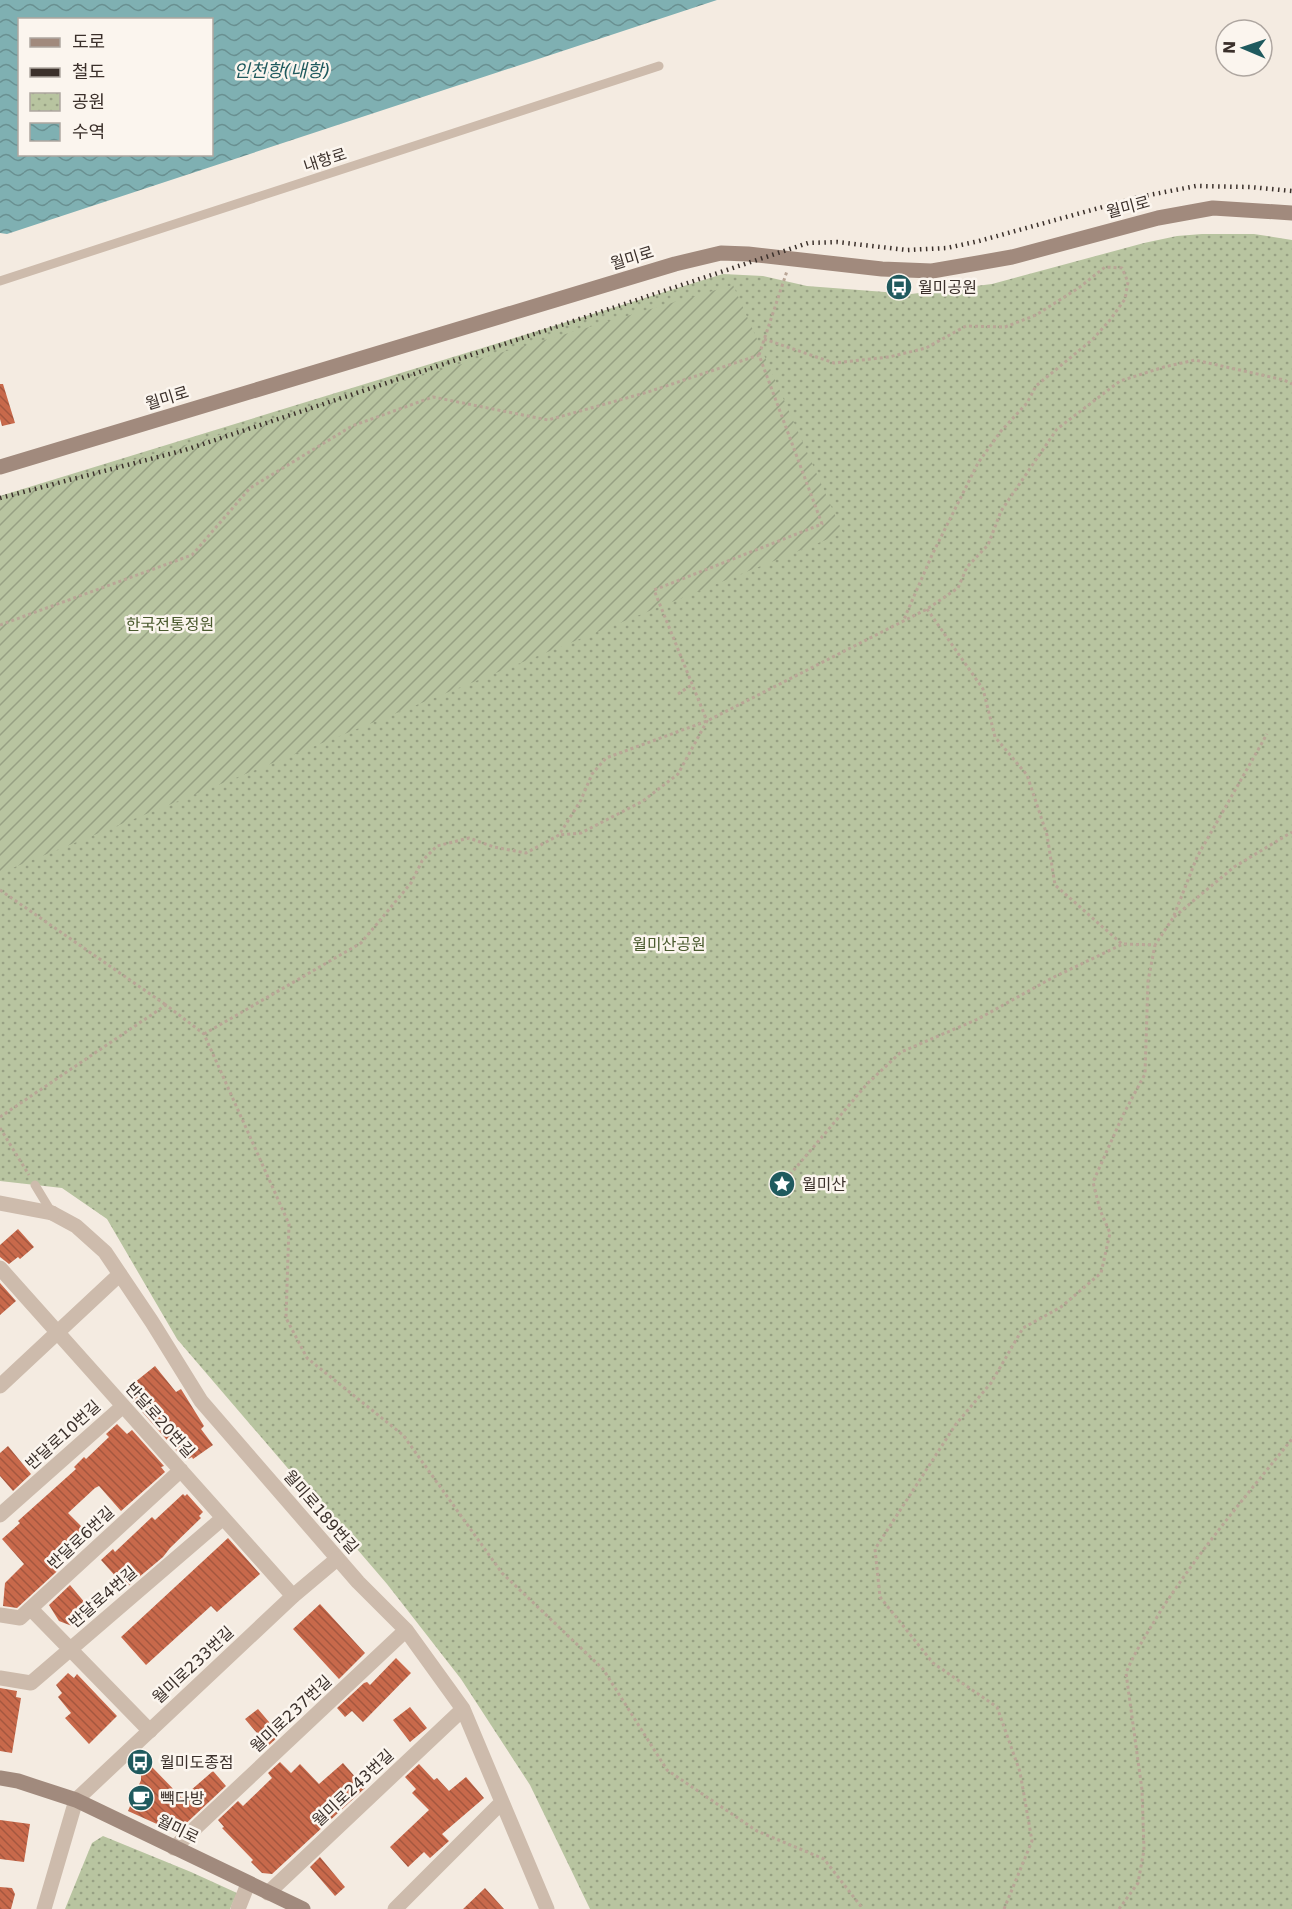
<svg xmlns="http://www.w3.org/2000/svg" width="1292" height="1909" font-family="'DejaVu Sans','Noto Sans KR',sans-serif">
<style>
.park{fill:url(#park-dots)}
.garden{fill:url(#garden-furrows)}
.water{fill:url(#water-waves);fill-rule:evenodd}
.building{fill:url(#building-back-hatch)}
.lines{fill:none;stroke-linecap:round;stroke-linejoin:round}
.path{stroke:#b9a596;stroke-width:3;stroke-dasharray:3 3;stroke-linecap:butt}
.service{stroke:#cdbbac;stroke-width:9}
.minor{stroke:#cdbbac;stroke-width:15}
.tertiary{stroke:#cdbbac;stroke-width:15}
.secondary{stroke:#a18a7d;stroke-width:15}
.rail{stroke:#3b302b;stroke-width:4.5;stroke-dasharray:1.5 4.5;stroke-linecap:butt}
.labels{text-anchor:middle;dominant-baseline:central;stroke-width:5;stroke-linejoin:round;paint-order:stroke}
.street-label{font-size:16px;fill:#3b302b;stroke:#fbf5ee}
.poi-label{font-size:16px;fill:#3b302b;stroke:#fbf5ee;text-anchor:start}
.park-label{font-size:16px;fill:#4a5a2e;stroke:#fbf5ee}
.water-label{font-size:18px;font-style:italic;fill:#1f5a5e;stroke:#fbf5ee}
</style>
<defs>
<pattern id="park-dots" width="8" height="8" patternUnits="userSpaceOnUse" patternTransform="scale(1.5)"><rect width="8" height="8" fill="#b8c4a0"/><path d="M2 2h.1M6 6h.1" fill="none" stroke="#97a083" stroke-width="1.8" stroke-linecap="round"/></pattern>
<pattern id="garden-furrows" width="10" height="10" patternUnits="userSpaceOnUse" patternTransform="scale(1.5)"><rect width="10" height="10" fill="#b8c4a0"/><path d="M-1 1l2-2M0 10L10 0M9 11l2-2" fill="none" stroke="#97a083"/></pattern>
<pattern id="water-waves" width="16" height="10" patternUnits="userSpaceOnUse" patternTransform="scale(1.5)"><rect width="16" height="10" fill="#7fb0b2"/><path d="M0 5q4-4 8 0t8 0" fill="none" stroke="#699091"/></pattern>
<pattern id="building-back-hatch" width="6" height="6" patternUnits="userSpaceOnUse" patternTransform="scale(1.5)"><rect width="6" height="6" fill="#c8694b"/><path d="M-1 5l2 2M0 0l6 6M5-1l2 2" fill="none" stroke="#a4573f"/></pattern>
</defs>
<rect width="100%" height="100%" fill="#f4ebe1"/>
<!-- park -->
<path class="park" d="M1202,234h52l38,6v1669h-702l-60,-124 -69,-106 -74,-95 -210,-245 -70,-120 -45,-31 -62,-7v-685l723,-222 40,2 44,10 104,8 81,-10 152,-41 33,-7z
M103,1836l88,36 46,21 -7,16h-165l27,-66z"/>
<!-- garden -->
<path class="garden" d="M733,285l110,248 -843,340v-374z"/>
<!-- water -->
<path class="water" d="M0,0h717l-710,234 -7,-1zM20,20h192v134h-192z"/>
<!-- building -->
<path class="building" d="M0,384h3l12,39 -13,3 -2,-7z
M18,1229l16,18 -14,12 -2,-2 -9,7 -9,-7v-12z
M0,1283l16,18 -16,14z
M155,1366l21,26 5,-3 23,37 -3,3 12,16 -20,14 -1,-2 -4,2 -4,-6 -4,2 -56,-64z
M117,1424l10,10 5,-4 32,36 -3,1 4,5 -44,39 -22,-25 -4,2 -27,25 18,18 -26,25 6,7 -49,45 -14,-2 2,-23 19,-19 -22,-25 18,-16 -2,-2 58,-52 -2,-2 10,-10 2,2 23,-22 -3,-3z
M8,1446l23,28 -18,17 -13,-15v-23z
M183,1494l2,2 2,-2 16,18 -4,4 2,2 -31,30 -7,9 -37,31 -25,-28 12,-11 2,3 37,-35 3,3z
M228,1538l32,36 -43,38 -6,-6 -65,59 -25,-28z
M70,1585l21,25 -19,16 -13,-5 -10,-16z
M320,1604l45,49 -26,26 -46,-50z
M396,1658l15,15 -48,49 -11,-11 -7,6 -8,-9 27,-25 3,-1 3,3z
M68,1673l6,5 3,-4 40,42 -28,28 -24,-26 6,-5 -13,-16 4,-4 -6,-8z
M0,1688l17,3 -1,6 5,1 -9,55 -12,-2z
M410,1707l17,21 -17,14 -17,-22z
M258,1709l22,26 -12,11 -23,-27z
M280,1762l11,11 9,-9 19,20 24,-21 22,25 -93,86 -10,-1 -11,-11 2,-2 -31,-32 2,-1 -6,-7 20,-19 5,5 29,-28 -4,-5z
M419,1764l15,16 3,-2 12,13 17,-14 18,21 -42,36 7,7 -19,17 -6,-6 -16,15 -18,-20 39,-37 -17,-17 4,-4 -11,-12z
M151,1766l31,32 31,-27 13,15 -47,44 -8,-9 -3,8 -40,-18 13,-31v-6z
M0,1820l30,4 -6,38 -24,-3z
M320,1857l25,30 -10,9 -25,-29z
M0,1887l12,1 3,6 -4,15h-11z
M485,1888l19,21h-41z"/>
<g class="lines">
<!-- path -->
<path class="path" d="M764,339l70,24 55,-6 37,-9 40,-22 39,1 31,-12 44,-28 25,-20 17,1 6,14 -3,17 -15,21 -17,19 -57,47 -9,17 -26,28 -23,32 -46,92 -28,64
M759,355l28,-84
M927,609l56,80 12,48 32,38 20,60 8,50 67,59
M0,625l192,-70 58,-67 102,-62 81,-29 115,23 100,-28 111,-37 63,169 -168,66 53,131 -29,53 -35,27 -62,32 -22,2
M678,694l15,-10
M0,890l166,115
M1174,917l60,-50 58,-35
M204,1034l157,-91 50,-60 11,-22 15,-15 32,-8 25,9 32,6 33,-18 22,-35 11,-26 14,-16 101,-37 220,-112 31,-21 9,-21 21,-22 13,-34 56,-82 63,-48 44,-14 31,-7 89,20 8,4
M0,1117l166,-112 38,29 85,190 -3,94 21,40 96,77 99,138 101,96 64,101 90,61 67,28 39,50
M0,1128l29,47
M782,1184l85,-100 34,-32 77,-33 74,-41 71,-34 32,1 18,-27 24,-61 70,-123
M1004,1909l28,-68 -12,-69 -23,-65 -64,-44 -53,-66 -5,-48 81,-125 35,-41 32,-55 38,-21 40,-34 9,-40 -10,-23 -7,-28 30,-67 22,-41 3,-93 7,-36
M1119,1909l19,-26 6,-33 -2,-60 -16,-117c9,-22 22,-41 34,-61 39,-61 86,-116 132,-173"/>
<!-- service -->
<path class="service" d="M0,281l659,-215
M35,1185l17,28"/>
<!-- minor -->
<path class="minor" d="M52,1213l24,13 29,26 47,70 49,79 157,181 48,48 57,79 84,200
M0,1268l293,328
M0,1386l120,-112
M0,1515l123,-109
M31,1609l119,122
M0,1615l20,3 161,-148
M0,1678l31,5 192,-165
M174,1848l232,-218
M268,1893l195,-184
M238,1909l10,-25
M395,1909l106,-106"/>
<!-- tertiary -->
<path class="tertiary" d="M0,1203l52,10
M44,1909l32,-109 217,-204 44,-37"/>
<!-- secondary -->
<path class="secondary" d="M0,467l675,-203 46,-11 27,1 134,15 50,2 80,-14 146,-39 55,-10 79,5
M0,1778l18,3 58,19 227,109"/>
<!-- rail -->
<path class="rail" d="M0,498l185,-48 623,-207 29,-1 70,8 40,-2 32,-7 160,-44 57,-11 54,1 42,4"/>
</g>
<!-- icons -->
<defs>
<symbol id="bus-disc" viewBox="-11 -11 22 22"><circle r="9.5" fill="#1f5a5e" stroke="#fbf5ee"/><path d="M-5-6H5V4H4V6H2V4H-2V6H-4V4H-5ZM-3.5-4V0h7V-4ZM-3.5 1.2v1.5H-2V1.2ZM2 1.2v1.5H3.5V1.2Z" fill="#fff"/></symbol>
<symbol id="sight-disc" viewBox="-11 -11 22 22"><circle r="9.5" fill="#1f5a5e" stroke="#fbf5ee"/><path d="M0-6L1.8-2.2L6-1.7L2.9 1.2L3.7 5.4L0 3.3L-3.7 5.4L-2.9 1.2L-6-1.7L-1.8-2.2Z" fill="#fff"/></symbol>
<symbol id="cafe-disc" viewBox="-11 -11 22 22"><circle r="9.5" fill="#1f5a5e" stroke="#fbf5ee"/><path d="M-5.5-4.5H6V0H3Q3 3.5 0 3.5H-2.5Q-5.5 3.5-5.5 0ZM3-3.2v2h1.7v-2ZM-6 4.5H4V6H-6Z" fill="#fff"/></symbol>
</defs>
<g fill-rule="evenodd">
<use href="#bus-disc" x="884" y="272" width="30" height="30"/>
<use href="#sight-disc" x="767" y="1169" width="30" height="30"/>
<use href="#bus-disc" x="125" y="1747" width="30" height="30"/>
<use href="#cafe-disc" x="126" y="1783" width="30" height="30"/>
</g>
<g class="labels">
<!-- street labels -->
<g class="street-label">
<text transform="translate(325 160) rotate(-18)">내항로</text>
<text transform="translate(1128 207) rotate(-15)">월미로</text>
<text transform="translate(632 258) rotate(-17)">월미로</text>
<text transform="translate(167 398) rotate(-17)">월미로</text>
<text transform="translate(160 1420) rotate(48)">반달로20번길</text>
<text transform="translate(63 1435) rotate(-42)">반달로10번길</text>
<text transform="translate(321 1512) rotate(49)">월미로189번길</text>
<text transform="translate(81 1538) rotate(-43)">반달로6번길</text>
<text transform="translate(103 1597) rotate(-41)">반달로4번길</text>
<text transform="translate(193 1665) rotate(-43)">월미로233번길</text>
<text transform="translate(291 1714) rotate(-43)">월미로237번길</text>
<text transform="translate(353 1788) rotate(-43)">월미로243번길</text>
<text transform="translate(178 1829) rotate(26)">월미로</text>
</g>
<!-- poi labels -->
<g class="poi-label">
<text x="918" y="287">월미공원</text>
<text x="802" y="1184">월미산</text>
<text x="160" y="1762">월미도종점</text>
<text x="160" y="1798">빽다방</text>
</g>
<!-- park labels -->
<g class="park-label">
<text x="170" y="624">한국전통정원</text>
<text x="669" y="944">월미산공원</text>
</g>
<!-- water labels -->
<g class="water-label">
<text x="282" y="70">인천항(내항)</text>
</g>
</g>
<!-- legend -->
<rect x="18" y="18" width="195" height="138" fill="#fbf5ee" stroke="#aea6a0" stroke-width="1.5"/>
<rect x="30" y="38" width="30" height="9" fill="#a18a7d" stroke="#aea6a0" stroke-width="1.5"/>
<text x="72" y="48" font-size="18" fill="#3b302b">도로</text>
<rect x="30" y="68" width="30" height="9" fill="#3b302b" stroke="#aea6a0" stroke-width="1.5"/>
<text x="72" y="78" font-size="18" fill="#3b302b">철도</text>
<rect x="30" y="93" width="30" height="18" fill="url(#park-dots)" stroke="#aea6a0" stroke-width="1.5"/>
<text x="72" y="108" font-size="18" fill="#3b302b">공원</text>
<rect x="30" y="123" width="30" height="18" fill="url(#water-waves)" stroke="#aea6a0" stroke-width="1.5"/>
<text x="72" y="138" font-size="18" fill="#3b302b">수역</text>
<!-- north arrow -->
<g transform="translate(1244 48) rotate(272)"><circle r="28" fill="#fbf5ee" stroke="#aea6a0" stroke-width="1.5"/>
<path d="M0-4.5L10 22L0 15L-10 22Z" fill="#1f5a5e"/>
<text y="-9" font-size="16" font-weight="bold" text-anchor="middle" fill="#3b302b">N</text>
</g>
</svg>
